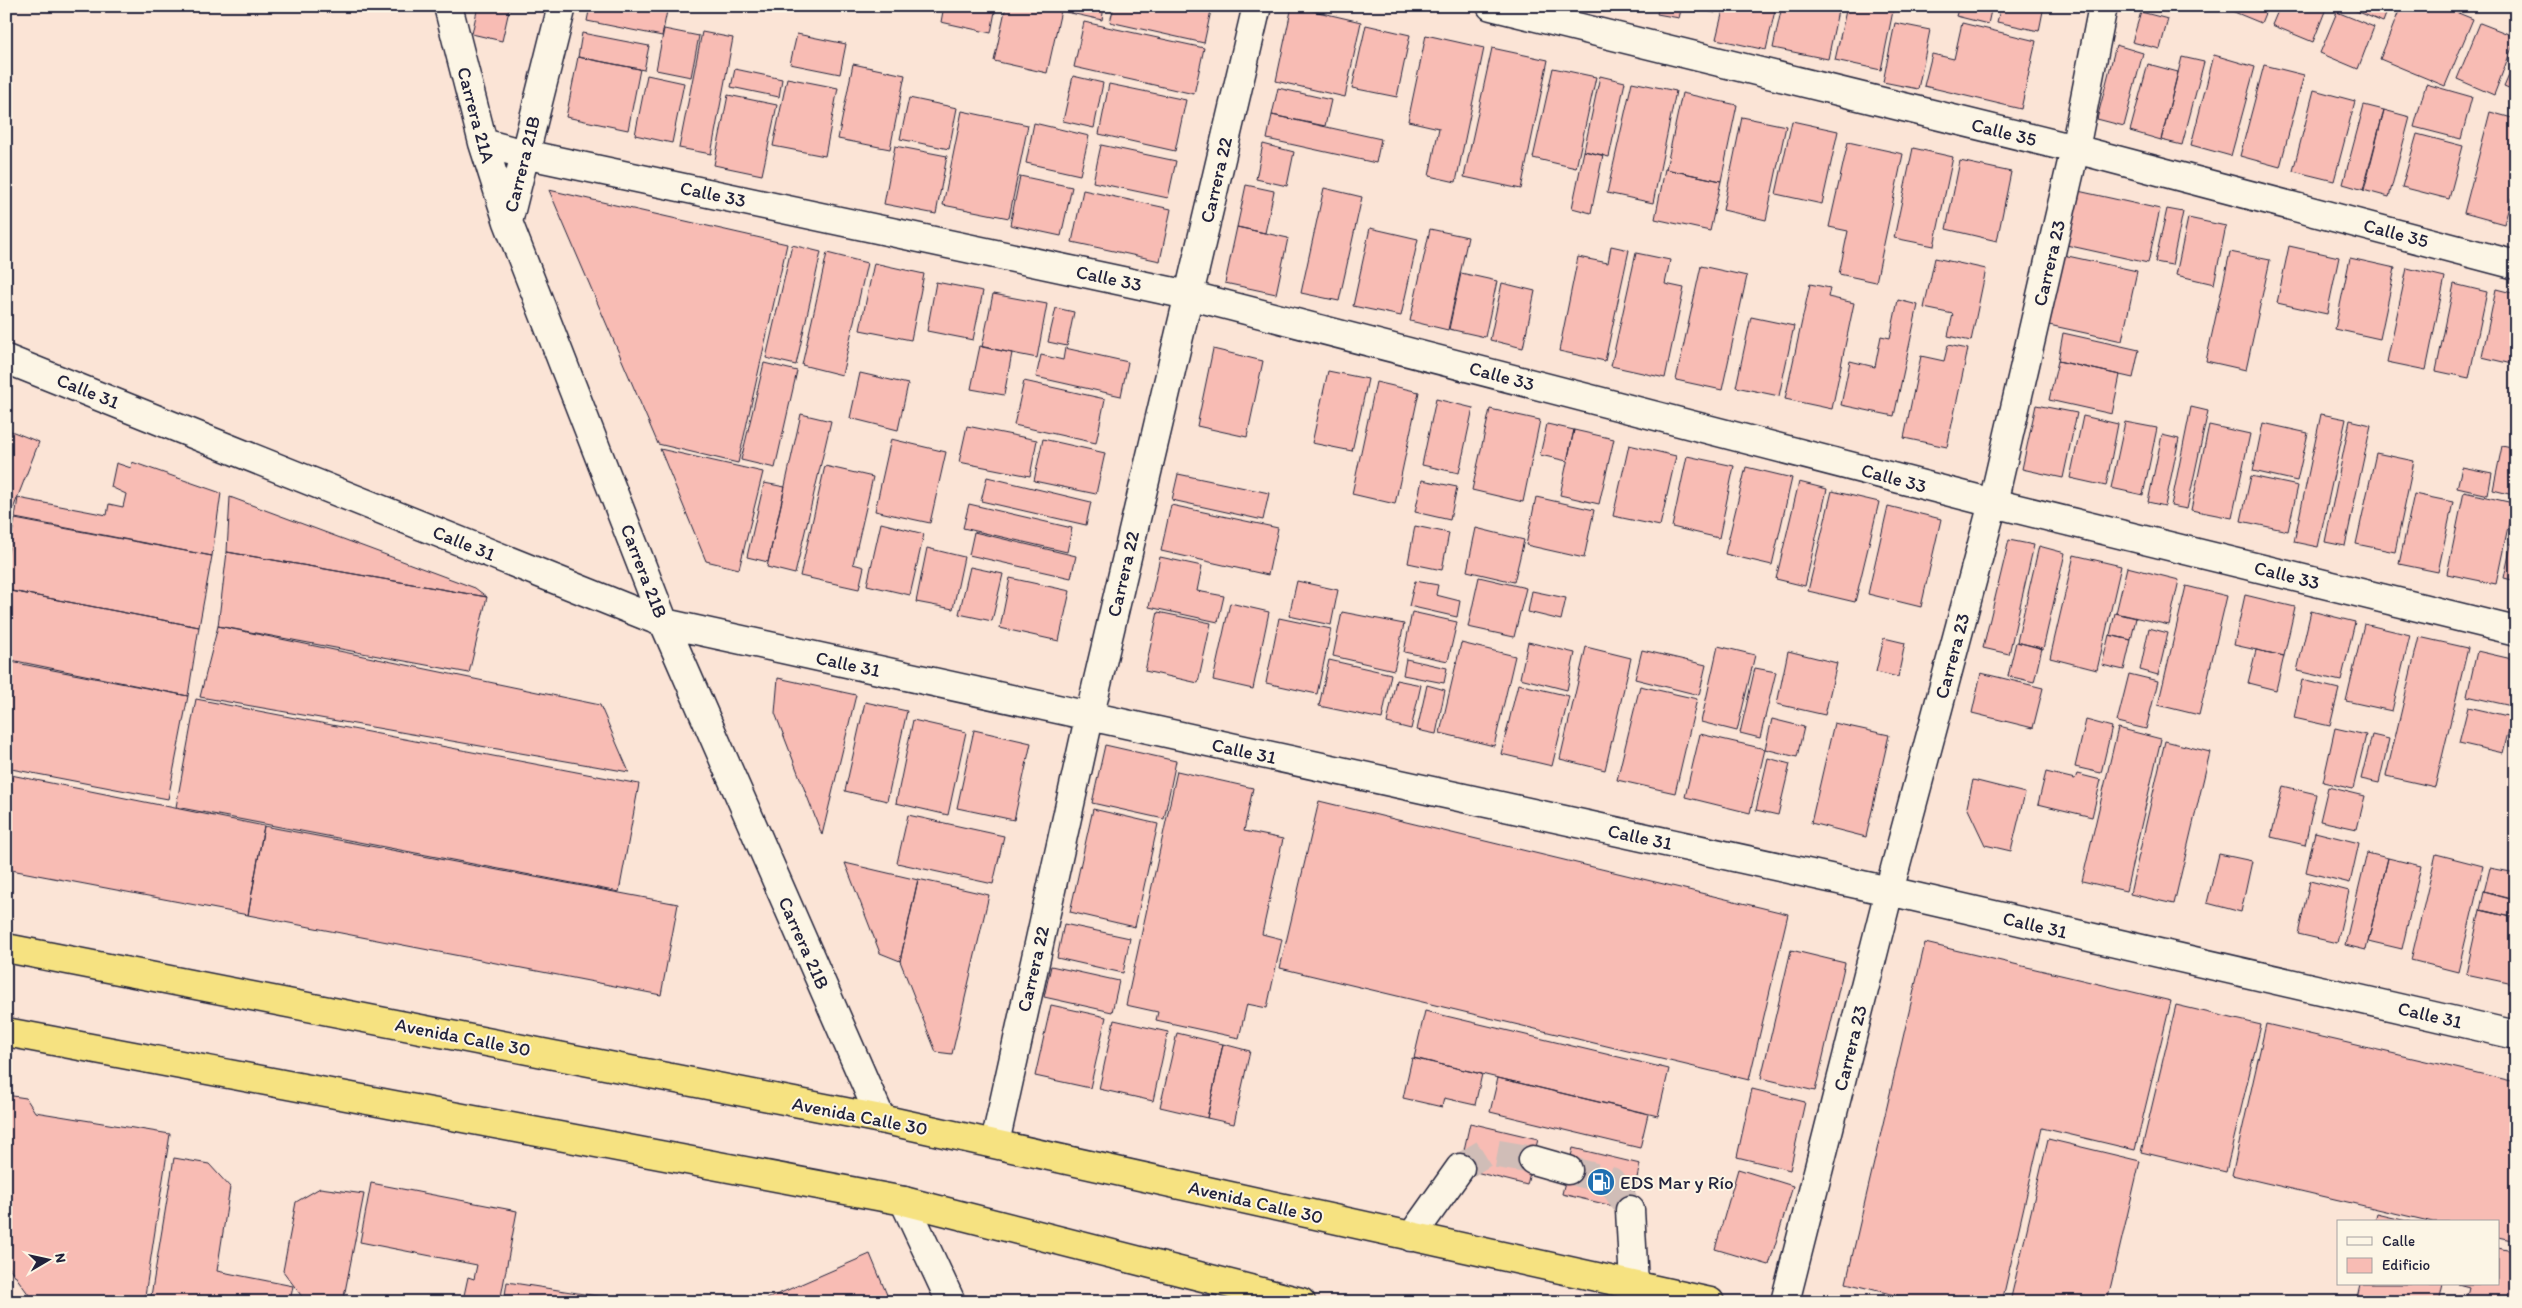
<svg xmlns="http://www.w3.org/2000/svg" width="2522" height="1308" font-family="Itim,sans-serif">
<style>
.building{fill:#f8bcb4;stroke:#22223b}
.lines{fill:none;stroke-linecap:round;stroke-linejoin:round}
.minor-tunnel{stroke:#d0bdb7;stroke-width:28;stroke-dasharray:28 14;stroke-linecap:butt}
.minor-casing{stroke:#22223b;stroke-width:31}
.highway-casing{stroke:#22223b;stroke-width:31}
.minor{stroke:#fcf5e5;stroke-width:28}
.highway{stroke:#f6e281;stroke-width:28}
.labels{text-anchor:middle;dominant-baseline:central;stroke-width:4;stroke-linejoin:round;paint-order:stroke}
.street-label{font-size:19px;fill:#22223b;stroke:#fcf5e5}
.poi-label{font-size:19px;fill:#22223b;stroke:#fcf5e5;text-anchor:start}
</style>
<rect width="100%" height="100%" fill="#fbe4d6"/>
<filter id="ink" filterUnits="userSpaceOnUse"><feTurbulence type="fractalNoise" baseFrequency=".02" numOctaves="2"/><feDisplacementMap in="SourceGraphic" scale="10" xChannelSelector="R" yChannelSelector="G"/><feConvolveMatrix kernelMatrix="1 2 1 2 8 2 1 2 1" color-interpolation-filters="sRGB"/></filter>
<g filter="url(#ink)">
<!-- building -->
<path class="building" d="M478,6h32l-8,35 -30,-7z
M590,6h78l-6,30 -75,-15z
M944,6h52l-5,27 -50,-11z
M1006,6h56l-15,67 -53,-12z
M1067,6h37l-2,14 -36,-8z
M1114,6h98l-8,37 -94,-21z
M1292,6l69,16 -16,75 -69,-16z
M1611,6h24l-1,5z
M1659,6h23l-3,12 -22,-4z
M1684,6h32l-1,7z
M1724,6h52l-10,44 -50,-11z
M1782,6h57l-11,53 -55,-11z
M1847,6h47l-13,64 -46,-10z
M1959,6h33l-4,18 -32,-8z
M2001,6h43l-5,25 -42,-9z
M2228,6h40l-7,17 -34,-14z
M2280,6h47l-14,36 -41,-17z
M2344,6h45l-6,16z
M2401,6h40l32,13 -28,67 -65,-27z
M2141,12l27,7 -8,30 -28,-7z
M2337,12l37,15 -16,42 -38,-16z
M1084,22l120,26 -10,46 -120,-27z
M1895,23l35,7 -12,59 -35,-7z
M1962,23l74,18 -15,68 -97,-23 8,-32 22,5z
M2480,23l36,14 -22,58 -37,-16z
M1366,25l44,10 -13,62 -45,-9z
M664,29l35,7 -8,41 -35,-7z
M702,32l31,6 -22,116 -32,-6z
M582,33l67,13 -5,24 -66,-13z
M797,34l49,10 -6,30 -50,-10z
M1426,35l58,13 -28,134 -27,-6 10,-48 -31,-7z
M2116,45l27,8 -19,73 -27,-7z
M1492,48l56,12 -27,129 -57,-12z
M2214,55l41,12 -24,89 -40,-11z
M578,57l62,12 -12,61 -62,-13z
M2182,57l22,5 -22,83 -21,-5z
M2516,59v33l-12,-5z
M853,64l52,11 -15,74 -52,-10z
M2148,64l30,8 -17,68 -31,-9z
M2264,65l40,10 -24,92 -40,-11z
M1553,68l43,9 -20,91 -43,-10z
M735,69l47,10 -3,18 -48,-10z
M647,75l37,8 -12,60 -37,-8z
M1073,76l30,7 -9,45 -31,-7z
M1600,76l25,6 -16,75 -25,-6z
M787,78l51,10 -13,68 -52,-10z
M1632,82l44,9 -23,112 -46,-10z
M1109,84l77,16 -11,51 -76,-17z
M2426,84l46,13 -11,42 -47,-12z
M1278,88l53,12 -6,26 -53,-11z
M2314,90l41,11 -21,80 -41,-10z
M1682,93l55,12 -16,76 -55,-12z
M728,95l49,10 -15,70 -48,-10z
M909,98l48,10 -8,41 -49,-10z
M2364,105l20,5 -20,80 -21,-6z
M2384,110l26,7 -21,80 -26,-7z
M962,111l66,14 -19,93 -66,-13z
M2490,112l26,7v61l-12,44 -40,-11z
M1272,115l109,24 -5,24 -109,-24z
M1742,117l44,9 -20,94 -43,-10z
M1792,121l46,10 -16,73 -46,-10z
M1034,123l55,13 -9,39 -54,-12z
M2417,134l46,12 -14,53 -47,-12z
M1848,142l55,12 -27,128 -37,-8 9,-43 -19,-4z
M1263,144l31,8 -7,34 -31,-7z
M1101,145l75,16 -8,37 -75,-16z
M895,146l52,10 -11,58 -52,-10z
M1913,148l40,9 -19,89 -40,-8z
M1584,151l19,4 -12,58 -19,-5z
M1960,161l51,11 -14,69 -51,-12z
M1665,169l56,12 -11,50 -55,-12z
M1020,176l52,11 -11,49 -51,-11z
M1246,185l28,6 -9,42 -28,-6z
M1324,188l38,9 -23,104 -38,-8z
M549,190l238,54 -49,219 -80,-19z
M1083,190l88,19 -11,52 -88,-19z
M2078,191l82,18 -12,54 -82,-18z
M2167,209l16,3 -11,53 -17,-3z
M2188,218l38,8 -12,58 -38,-9z
M1237,227l51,11 -12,56 -51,-11z
M1370,228l48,11 -17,77 -48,-10z
M1430,229l38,8 -20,93 -38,-9z
M792,245l29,7 -25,113 -30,-7z
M1611,246l18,4 -24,111 -46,-10 19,-94 30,6z
M2289,246l50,11 -12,57 -50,-11z
M2230,252l40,8 -24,110 -40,-9z
M827,253l40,10 -25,112 -40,-10z
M1636,253l34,7 -5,24 19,4 -19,90 -54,-12z
M2063,255l74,16 -15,70 -73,-16z
M1935,258l51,11 -15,72 -23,-5 5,-22 -29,-6z
M2350,258l45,10 -15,71 -45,-10z
M874,263l50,11 -13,66 -51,-10z
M1701,266l46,10 -25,114 -46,-10z
M2407,268l38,9 -19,93 -39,-8z
M1461,273l36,8 -12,56 -36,-8z
M936,282l47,9 -10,49 -46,-9z
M1502,283l33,8 -12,57 -33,-8z
M1810,284l20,4 -2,9 26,6 -22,106 -47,-10z
M2454,284l33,8 -18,86 -33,-7z
M2496,289l20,5v71l-34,-8z
M993,294l54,10 -10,54 -55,-11z
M1898,300l20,5 -24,111 -53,-11 9,-44 25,6 6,-31 9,2z
M1056,308l18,4 -7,34 -19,-4z
M1751,317l43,9 -15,70 -43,-9z
M2063,333l76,17 -6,28 -75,-17z
M1948,345l20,4 -21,98 -43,-9 17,-82 23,5z
M980,346l32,7 -8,42 -33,-6z
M1065,348l63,14 -7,34 -85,-19 5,-22 22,5z
M1213,349l50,12 -16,76 -50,-11z
M2058,361l62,14 -8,39 -63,-14z
M764,363l33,8 -22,97 -34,-8z
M1328,371l40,8 -16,72 -40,-8z
M860,373l48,11 -10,46 -48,-12z
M1024,381l81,18 -9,44 -82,-18z
M1376,382l43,10 -24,112 -43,-10z
M1436,399l37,9 -14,65 -37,-8z
M2036,405l41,8 -14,65 -41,-9z
M2191,407l17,4 -21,98 -16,-3z
M1490,409l50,11 -17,82 -51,-12z
M801,414l30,7 -36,153 -28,-7z
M2321,414l25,5 -28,128 -24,-5z
M2083,416l35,8 -12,62 -36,-8z
M2350,420l21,5 -26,121 -20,-4z
M2125,422l32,6 -14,67 -32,-7z
M2263,423l45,10 -11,48 -44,-10z
M1547,424l27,6 -7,31 -27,-6z
M2209,425l41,9 -18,84 -41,-8z
M967,426l70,14 -7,36 -71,-14z
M6,429l33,13 -26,67 -7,-2z
M1574,430l40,9 -15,65 -39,-9z
M2162,435l17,4 -14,67 -17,-4z
M891,439l55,13 -16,71 -55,-12z
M1043,439l62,14 -9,41 -62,-13z
M1629,445l47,11 -16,70 -47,-10z
M2502,446l14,3v30l-3,16 -20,-5z
M660,449l103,23 -24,97 -33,-8z
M2376,453l38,8 -19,91 -39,-8z
M1687,456l47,10 -15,72 -47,-11z
M132,462l89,31 -9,63 -197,-38 3,-20 89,17 2,-11 14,3 3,-13 -15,-7 5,-24 15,5z
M825,466l48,11 -20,87 11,3 -5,22 -59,-13z
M1746,467l46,11 -20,87 -47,-11z
M2462,467l30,6 -4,22 -31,-7z
M1178,474l91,19 -6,27 -91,-20z
M2251,476l47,10 -10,45 -47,-10z
M987,477l104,25 -5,23 -105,-24z
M1422,480l35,7 -7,33 -35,-8z
M1799,482l28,7 -22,97 -29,-7z
M764,483l21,4 -17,75 -21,-5z
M1832,491l47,11 -24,100 -47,-11z
M2464,492l49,11 -17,81 -49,-10z
M2414,494l39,8 -15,70 -39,-8z
M230,497l245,91 12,9 -260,-45z
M1536,497l58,13 -10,48 -58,-13z
M969,504l103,24 -5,24 -104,-24z
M1171,505l107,23 -10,47 -107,-24z
M1888,506l53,13 -20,88 -53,-13z
M15,519l197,37 -13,71 -193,-37v-27z
M2516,521v60l-12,-3z
M881,523l43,11 -14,61 -43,-10z
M1415,526l34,7 -7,37 -34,-7z
M1476,528l48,12 -10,42 -47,-11z
M974,532l102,24 -5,22 -102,-23z
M2009,540l25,5 -25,109 -26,-6z
M2039,546l26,7 -22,96 -26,-7z
M927,548l37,9 -11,52 -37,-7z
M227,552l260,45 -18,76 -251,-47z
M2074,555l47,11 -24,104 -47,-12z
M1160,557l42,9 -5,25 27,5 -6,26 -69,-15z
M970,567l33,7 -11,47 -33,-7z
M2127,567l52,13 -10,45 -53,-12z
M1479,577l47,11 -12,49 -46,-10z
M1010,578l60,13 -11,50 -59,-13z
M1297,581l41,9 -7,35 -42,-9z
M1415,581l23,4 -2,10 24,6 -3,16 -48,-11z
M2186,586l41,10 -28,119 -41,-10z
M6,590l193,37 -11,69 -182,-37z
M1532,591l34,7 -5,22 -33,-8z
M2245,595l50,12 -11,49 -50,-11z
M1230,603l39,9 -16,77 -40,-9z
M2311,611l44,11 -14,59 -44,-10z
M1158,612l53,11 -13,60 -53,-12z
M1342,612l62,12 -10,46 -61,-14z
M1412,612l45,10 -9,39 -44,-9z
M2115,613l21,5 -5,22 -21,-5z
M1279,618l52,11 -14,65 -51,-11z
M2364,624l46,11 -18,76 -46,-10z
M218,626l382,79 29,67 -429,-75z
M2149,628l19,5 -10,42 -18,-5z
M2109,635l22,5 -7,30 -22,-5z
M2419,637l49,11 -33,139 -49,-11z
M1884,638l21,5 -7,34 -22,-5z
M1528,642l47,11 -8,37 -47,-12z
M2016,642l26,6 -8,34 -26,-6z
M1461,643l54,13 -21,90 -54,-13z
M1718,646l37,9 -18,76 -36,-9z
M1586,647l45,11 -26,112 -45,-11z
M1642,650l64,15 -7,30 -64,-16z
M2256,650l28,6 -8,34 -28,-7z
M1788,651l49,12 -12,52 -48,-11z
M2477,651l39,9v47l-49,-11z
M1406,659l41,9 -3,15 -41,-8z
M1329,660l62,14 -9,45 -63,-13z
M6,661l182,35 -20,103 -162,-31z
M1755,668l21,4 -16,66 -20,-5z
M1981,673l62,15 -10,40 -61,-15z
M2129,674l29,7 -12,48 -29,-7z
M778,678l78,17 -34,140 -47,-122z
M1396,680l25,5 -10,44 -24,-6z
M2302,680l37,9 -9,37 -36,-8z
M1518,684l51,12 -17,70 -51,-12z
M1427,685l18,5 -9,44 -19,-4z
M1640,686l57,13 -22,94 -58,-13z
M196,699l443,85 -20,108 -443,-85z
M865,702l42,9 -20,90 -42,-10z
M2468,707l44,10 -9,36 -44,-10z
M1772,719l32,8 -7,30 -32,-8z
M913,720l53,12 -18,83 -52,-12z
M2086,720l26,7 -11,46 -26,-6z
M1834,723l55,12 -23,102 -55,-14z
M2118,728l43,11 -35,152 -44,-10z
M2335,728l31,7 -13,54 -30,-7z
M974,730l57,13 -17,77 -57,-12z
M1700,734l65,15 -15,64 -65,-16z
M2372,735l17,4 -10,44 -18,-4z
M2165,741l45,11 -36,152 -44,-10z
M1105,745l71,16 -12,58 -72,-16z
M1768,758l22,6 -12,51 -22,-5z
M1177,771l76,17 -9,43 39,8 -21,95 20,5 -15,69 -20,-4 -8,34 -83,-18 2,-8 -32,-7z
M2046,772l29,7 2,-5 24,6 -9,37 -54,-13z
M6,774l258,52 -16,89 -242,-46z
M1973,780l52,13 -14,58 -26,-6 -18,-38z
M2283,786l33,8 -11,51 -34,-8z
M2328,787l37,9 -8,33 -37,-8z
M1319,801l469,113 -39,166 -469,-112z
M1093,809l65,15 -23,103 -65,-15z
M908,815l96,21 -11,48 -96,-21z
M264,826l414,78 -17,91 -413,-80z
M2315,832l44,11 -9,40 -44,-11z
M2367,853l21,5 -22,92 -21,-5z
M2219,854l33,7 -11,51 -34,-9z
M2436,854l47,12 -25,106 -47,-12z
M2388,858l33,8 -19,83 -34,-8z
M845,863l73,17 -18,81 -20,-8z
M2490,868l26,5 -6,26 -26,-7z
M918,879l71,16 -37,159 -16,-2 -36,-91z
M2310,881l39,10 -12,52 -39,-9z
M2484,892l32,8v18l-36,-8z
M2480,910l36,8v54l-3,12 -47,-10z
M1064,924l66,14 -7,35 -66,-15z
M1925,943l246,58 -36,149 -93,-22 -40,174h-79l-77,-19z
M1791,950l54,13 -30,128 -54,-13z
M1051,966l68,15 -7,31 -68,-15z
M1051,1005l55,12 -16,71 -55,-12z
M2176,1005l85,20 -35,147 -85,-20z
M1425,1011l244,58 -11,47 -244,-58z
M1114,1020l54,12 -15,69 -54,-12z
M2266,1024l250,58v159l-18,-4v-15h-65l-201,-47z
M1177,1033l46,11 -16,74 -47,-11z
M1223,1044l27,7 -16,73 -27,-6z
M1412,1058l70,16 -7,31 -31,-7 -2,9 -39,-9z
M1498,1078l150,36 -8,34 -150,-36z
M1752,1089l53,13 -15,68 -53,-13z
M6,1095l20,3 9,14 135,22 -26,168h-110l-28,-39z
M1470,1123l68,16 -11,46 -67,-17z
M2048,1139l92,22 -33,141h-97z
M1573,1148l67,16 -10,46 -68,-16z
M174,1158l35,6 21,23 -13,84 76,15 -3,16h-140z
M1738,1169l55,17 -24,79 -54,-16z
M371,1183l146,28 -17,91 -37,-2 5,-23 6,2 3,-14 -117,-23z
M320,1188l44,6 -21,108h-37l-23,-31 13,-69z
M2377,1214l34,8h-36z
M2498,1248l18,4v50h-51l4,-15 -11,-3h40z
M870,1254l20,48h-130z
M507,1282l128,20h-131z
M2360,1284h83l-4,18h-83z"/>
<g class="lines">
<!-- minor-tunnel -->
<path class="minor-tunnel" d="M1460,1168l26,-16 47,8
M1568,1170l43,11 19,29"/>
<defs>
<path id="minor" d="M448,6l35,137 25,79 156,401 217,496
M1491,6l584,143 441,116
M483,143l41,11 664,141 805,208 523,128
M508,222l54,-216
M6,359l658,264 1225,268 627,144
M995,1143l94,-425 168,-712
M1533,1160l35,10
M904,1201l47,101
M1630,1210l4,74
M1411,1237l49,-69
M1785,1302l104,-411 104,-388 82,-354 28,-143"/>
<path id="highway" d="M6,948l875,171 829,183
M6,1032l898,169 397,101"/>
</defs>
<!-- minor casing -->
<use href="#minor" class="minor-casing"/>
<!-- highway casing -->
<use href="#highway" class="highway-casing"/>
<!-- minor -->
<use href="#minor" class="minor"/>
<!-- highway -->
<use href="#highway" class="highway"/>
</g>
</g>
<!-- icons -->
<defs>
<symbol id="fuel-disc" viewBox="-11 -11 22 22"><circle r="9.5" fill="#1f6fb2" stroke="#fcf5e5"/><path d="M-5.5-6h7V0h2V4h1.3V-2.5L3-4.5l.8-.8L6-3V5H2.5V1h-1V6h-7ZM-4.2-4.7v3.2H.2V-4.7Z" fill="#fff"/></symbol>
</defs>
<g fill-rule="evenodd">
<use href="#fuel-disc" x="1585" y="1166" width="32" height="32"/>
</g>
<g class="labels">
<!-- street labels -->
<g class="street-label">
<text transform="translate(476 115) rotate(75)">Carrera 21A</text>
<text transform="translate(2004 132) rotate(14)">Calle 35</text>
<text transform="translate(522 164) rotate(-76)">Carrera 21B</text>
<text transform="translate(1216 180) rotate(-77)">Carrera 22</text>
<text transform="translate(713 194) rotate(12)">Calle 33</text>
<text transform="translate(2396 233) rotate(15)">Calle 35</text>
<text transform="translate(2049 263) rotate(-77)">Carrera 23</text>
<text transform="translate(1109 278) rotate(12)">Calle 33</text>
<text transform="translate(1502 376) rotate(15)">Calle 33</text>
<text transform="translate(88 391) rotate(22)">Calle 31</text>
<text transform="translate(1894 478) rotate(15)">Calle 33</text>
<text transform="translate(464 543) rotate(22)">Calle 31</text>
<text transform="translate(644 571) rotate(69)">Carrera 21B</text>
<text transform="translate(1123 574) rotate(-77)">Carrera 22</text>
<text transform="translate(2287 575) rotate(14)">Calle 33</text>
<text transform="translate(1952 656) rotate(-75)">Carrera 23</text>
<text transform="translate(848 664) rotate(12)">Calle 31</text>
<text transform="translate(1244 751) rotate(12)">Calle 31</text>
<text transform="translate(1640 837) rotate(12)">Calle 31</text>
<text transform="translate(2035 925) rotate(13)">Calle 31</text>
<text transform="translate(804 943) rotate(66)">Carrera 21B</text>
<text transform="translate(1033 969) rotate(-77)">Carrera 22</text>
<text transform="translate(2430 1015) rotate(13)">Calle 31</text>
<text transform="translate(463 1037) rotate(11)">Avenida Calle 30</text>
<text transform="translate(1850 1048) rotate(-76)">Carrera 23</text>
<text transform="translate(860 1116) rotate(11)">Avenida Calle 30</text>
<text transform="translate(1256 1202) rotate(13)">Avenida Calle 30</text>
</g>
<!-- poi labels -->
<g class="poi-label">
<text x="1620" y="1182">EDS Mar y Río</text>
</g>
</g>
<!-- margin -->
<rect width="2522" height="1308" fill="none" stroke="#fcf5e5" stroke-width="25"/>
<rect x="12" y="12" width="2497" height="1283" fill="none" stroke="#22223b" stroke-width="2" filter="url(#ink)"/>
<!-- legend -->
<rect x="2337" y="1220" width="162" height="65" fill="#fcf5e5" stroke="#a5a1a1"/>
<rect x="2347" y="1237" width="25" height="8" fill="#fcf5e5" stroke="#a5a1a1"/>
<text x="2382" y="1246" font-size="15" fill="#22223b">Calle</text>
<rect x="2347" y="1258" width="25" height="15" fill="#f8bcb4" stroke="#a5a1a1"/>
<text x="2382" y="1270" font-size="15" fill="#22223b">Edificio</text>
<!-- north arrow -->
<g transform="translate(48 1260) rotate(81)" stroke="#fcf5e5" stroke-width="4" paint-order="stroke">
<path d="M0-4L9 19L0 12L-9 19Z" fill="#22223b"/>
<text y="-8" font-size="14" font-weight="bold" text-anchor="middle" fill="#22223b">N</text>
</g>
</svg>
